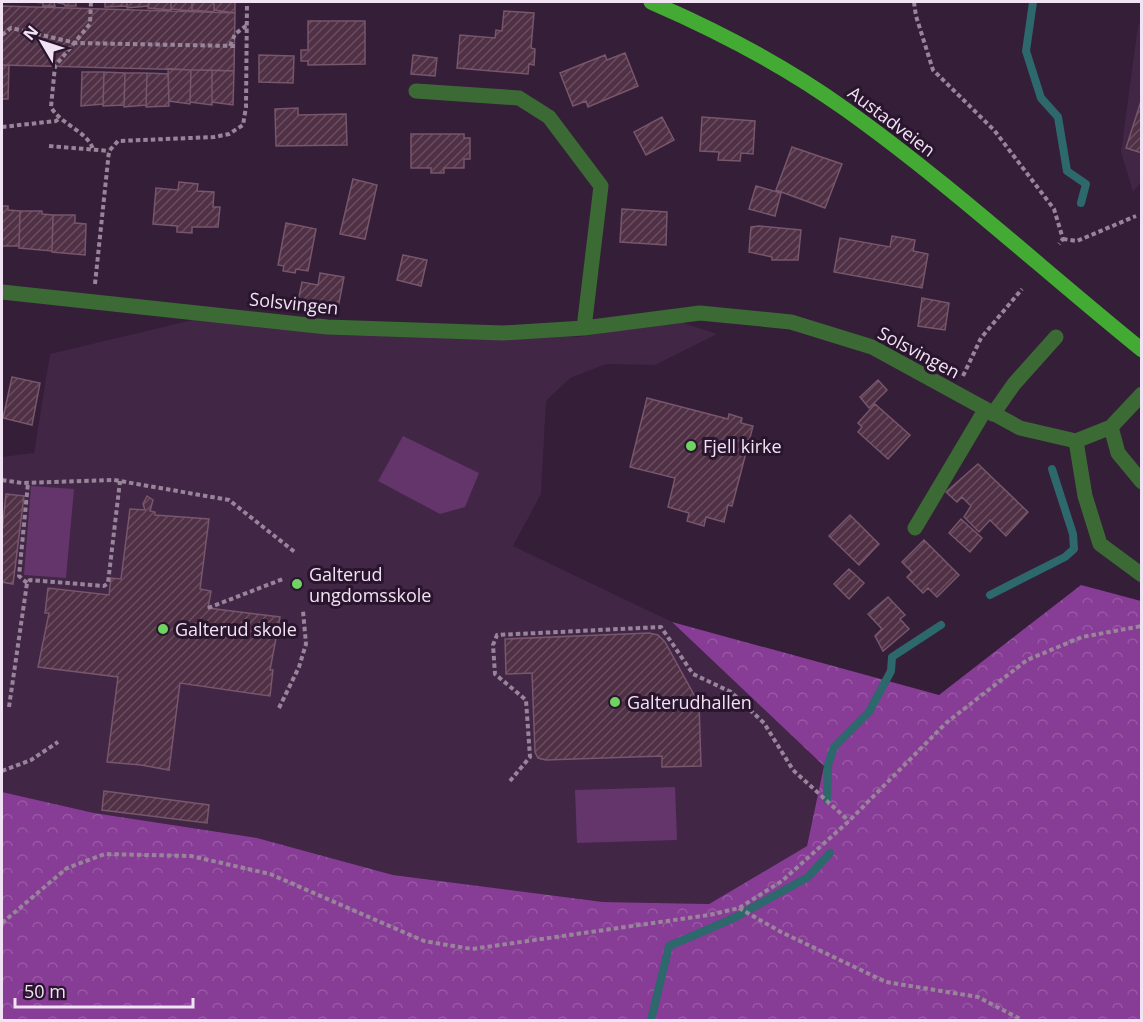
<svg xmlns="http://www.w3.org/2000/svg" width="1143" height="1022" font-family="'Open Sans',sans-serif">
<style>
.built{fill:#412646}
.forest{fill:url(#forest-crowns)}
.pitch{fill:#63356b}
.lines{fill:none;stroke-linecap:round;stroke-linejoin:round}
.stream{stroke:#2c686c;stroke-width:8}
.building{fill:url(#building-hatch);stroke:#78566b;stroke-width:1.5}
.path{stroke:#98859a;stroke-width:4;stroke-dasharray:4.5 3;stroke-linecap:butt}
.minor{stroke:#3b6a35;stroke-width:15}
.major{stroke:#43ab34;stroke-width:15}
.poi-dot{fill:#6ed360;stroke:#2a152e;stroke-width:2}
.labels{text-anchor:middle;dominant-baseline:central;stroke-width:6;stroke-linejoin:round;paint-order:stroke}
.street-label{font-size:18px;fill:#f2e3f4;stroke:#2a152e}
.poi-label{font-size:18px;fill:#f2e3f4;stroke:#2a152e;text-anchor:start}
</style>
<defs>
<pattern id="forest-crowns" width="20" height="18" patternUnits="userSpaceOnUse" patternTransform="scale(1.5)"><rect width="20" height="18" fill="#873c95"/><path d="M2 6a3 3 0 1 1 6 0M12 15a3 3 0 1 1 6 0" fill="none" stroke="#9858a4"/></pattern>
<pattern id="building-hatch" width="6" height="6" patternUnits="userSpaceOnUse" patternTransform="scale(1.5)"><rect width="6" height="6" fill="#4f3044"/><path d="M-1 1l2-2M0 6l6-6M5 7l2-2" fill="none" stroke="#694e60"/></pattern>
</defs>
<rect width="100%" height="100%" fill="#351e38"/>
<!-- built -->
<path class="built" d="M1141,20l1,161 -9,11 -12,-40 17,-126z
M218,314l109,13 252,10 98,-16 40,13 -62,31 -49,-1 -36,14 -24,23 -5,93 -28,52 159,76 152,144 -17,80 -98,58 -106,-2 -210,-27 -136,-37 -163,-25 -92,-21v-335l32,-4 16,-99z"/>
<!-- forest -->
<path class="forest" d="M1081,585l60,16v419h-1139v-228l92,21 163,25 136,37 210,27 106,2 98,-58 17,-80 -152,-144 267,73z"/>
<!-- pitch -->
<path class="pitch" d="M403,436l76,37 -14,34 -25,7 -62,-33z
M31,486l43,3 -8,89 -42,-3z
M675,787l2,53 -100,3 -2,-53z"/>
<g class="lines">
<!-- stream -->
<path class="stream" d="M1033,2l-7,49 15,47 17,19 9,54 19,13 -5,19
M990,595l75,-38 9,-8 -1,-15 -21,-65
M827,800l1,-35 6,-18 35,-35 22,-41 1,-14 49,-32
M651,1020l18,-74 65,-28 74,-41 22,-24"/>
</g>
<!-- building -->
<path class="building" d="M33,2h21l1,4h-12v-3z
M54,2h22v4h-11l-1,-2z
M105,2h22v4l-22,1z
M127,2h22l-1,4 -21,2z
M149,2h22v8l-23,-2z
M171,2h21v9l-21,-2z
M192,2h22v10l-22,-2z
M214,2h21v11l-21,-3z
M2,6l233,7 -1,58 -232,-6z
M504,11l30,2 -3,35 4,1 -1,16 -5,-1 -1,10 -71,-6 3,-33 35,3 1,-8 6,1z
M308,21h57v43l-57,1v-4h-7v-11h7z
M625,53l13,33 -50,21 -2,-6 -13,5 -13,-33 45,-18 2,5z
M259,55l35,1 -1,27 -34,-1z
M413,55l24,3 -2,18 -24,-2z
M2,65h7l-1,34h-6z
M168,69l23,1 -1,34 -21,-3z
M191,70h21v35l-22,-3z
M212,70l22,1 -1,34 -21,-3z
M82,72h22l-1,32 -22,2z
M104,72l21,1 -1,32 -21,1z
M125,73h22l-1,32 -22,2z
M147,73l21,1 1,32 -23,1z
M1142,98v55l-16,-5z
M298,108v7l48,-1 1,31 -71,1 -1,-37z
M662,117l12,23 -28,15 -12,-23z
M702,117l53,4 -2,33 -12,-1 -1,8 -22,-1 1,-8 -19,-1z
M411,134h53v4h6v21h-6v9h-20v5h-13v-5h-20z
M792,147l50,17 -17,44 -49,-18z
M353,179l24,6 -12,54 -25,-5z
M179,182l19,2 -1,7 17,1 -1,15h7l-2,20h-26v6l-15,-1v-6l-24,-2 3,-36 22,2z
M756,186l25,7 -6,23 -26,-7z
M2,206h6v4l12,1 -1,35h-17z
M622,209l45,3 -1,33 -46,-3z
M20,211h22v3l11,1 -1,36 -33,-3z
M53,215h22v8l11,1 -1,31 -33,-3z
M286,223l30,6 -8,42 -12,-2 -1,4 -12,-2 1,-5 -6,-1z
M759,226l42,4 -3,30h-26v-3l-23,-5 2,-25z
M892,236l23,4 -2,11 15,3 -6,34 -88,-16 6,-34 50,9z
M403,255l24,5 -6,26 -24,-6z
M320,273l24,4 -6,31 -40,-7 4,-19 16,3z
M922,298l27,5 -4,27 -27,-4z
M12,377l28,6 -8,42 -29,-7z
M878,380l9,10 -18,18 -9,-11z
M647,398l81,21 1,-5 13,4 -1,5 12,3 -21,80 -4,-1 -4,17 -18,-5 -2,9 -17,-5 2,-8 -21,-6 7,-29 -45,-11z
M875,404l35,31 -22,24 -30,-27 4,-5 -4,-4z
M978,464l50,48 -22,24 -16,-16 -11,12 -15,-15 7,-11 -9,-9 -5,5 -11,-10z
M6,494l18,2 -11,88 -11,-2v-50z
M147,496l6,4 -3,11 5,1v3l54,4 -9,70 11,2 -3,17 72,9 -10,53h3l-3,26 -90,-13 -11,87 -28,-5 -34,-3 11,-85 -80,-10 11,-54h-4l3,-25 61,7 2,-17 10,1 9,-70 15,1 -2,-6z
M850,515l29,29 -20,21 -30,-29z
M961,519l21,19 -12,14 -21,-19z
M924,540l35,35 -22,22 -9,-9 -5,5 -16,-16 5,-5 -10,-10z
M849,569l15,14 -15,16 -15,-15z
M888,597l17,18 -5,4 9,10 -26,22 -8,-15 7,-7 -14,-15z
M649,633l9,2 7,7 34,62 2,62 -39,1v-11l-116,4 -8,-2 -3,-6 -3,-79 -26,1 -1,-35z
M104,791l105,14 -2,18 -105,-13z"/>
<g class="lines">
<!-- path -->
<path class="path" d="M91,2l-1,22 -35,42 -4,41c10,18 35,23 42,42
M914,2l2,14 17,54 61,60 60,79 9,30 -4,5
M2,35l9,-7 65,15 159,3
M230,46l5,-12 12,-9
M2,127l54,-6 4,-3
M49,146l60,5
M1063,239l14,2 59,-25
M95,284l14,-133 9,-10 96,-4 15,-3 14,-9 3,-18 1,-105
M963,376l18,-38 41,-49
M2,480l20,3 92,-3 115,20 67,53
M27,583l-8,-7 9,-93
M208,608l75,-29
M9,707l18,-124 3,-3 74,6 4,-3 12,-102
M279,708l20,-41 7,-23 -3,-33
M2,771l29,-11 27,-18
M510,781l20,-24 -4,-57 -31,-26 -2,-29 4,-10 164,-8 32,47 38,18 33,31 29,47 56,51
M739,908l42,24 105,50 92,15 44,23
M2,923l65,-55 38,-14 86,2 79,18 154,67 48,8 237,-34 30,-7 43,-27 67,-60 97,-98 81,-63 55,-23 60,-11"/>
<!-- minor -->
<path class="minor" d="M416,91l103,7 30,19 52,69 -17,142
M2,292l325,35 176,6 81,-5 116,-15 91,9 81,25 148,81 56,13 35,-14 31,-33
M993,414l21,-30 42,-47
M1111,427l7,26 24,29
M1076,441l9,55 15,48 42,31
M915,528l70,-118"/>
<!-- major -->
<path class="major" d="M651,2c67,29 134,64 194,107 104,74 198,161 297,241"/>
</g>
<!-- markers -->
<g class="poi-dot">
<circle cx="691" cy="446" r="6"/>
<circle cx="297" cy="584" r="6"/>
<circle cx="163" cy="629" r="6"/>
<circle cx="615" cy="702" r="6"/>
</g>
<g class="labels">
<!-- street labels -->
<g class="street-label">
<text transform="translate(892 121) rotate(37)">Austadveien</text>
<text transform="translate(294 303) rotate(6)">Solsvingen</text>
<text transform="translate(919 352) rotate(28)">Solsvingen</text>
</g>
<!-- poi labels -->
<g class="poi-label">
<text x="703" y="446">Fjell kirke</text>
<text x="309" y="574">Galterud<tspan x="309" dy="21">ungdomsskole</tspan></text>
<text x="175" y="629">Galterud skole</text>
<text x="627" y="702">Galterudhallen</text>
</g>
</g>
<!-- border -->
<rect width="1143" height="1022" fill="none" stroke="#f2e3f4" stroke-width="6"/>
<!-- north arrow -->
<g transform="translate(42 42) rotate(309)" stroke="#2a152e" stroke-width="4.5" paint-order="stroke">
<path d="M0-4.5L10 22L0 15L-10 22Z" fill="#f2e3f4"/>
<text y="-9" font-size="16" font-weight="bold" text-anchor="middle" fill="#f2e3f4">N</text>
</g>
<!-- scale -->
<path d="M15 998v9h178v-9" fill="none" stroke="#f2e3f4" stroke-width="3"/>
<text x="24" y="998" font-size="18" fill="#f2e3f4" stroke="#2a152e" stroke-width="4.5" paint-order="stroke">50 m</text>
</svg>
